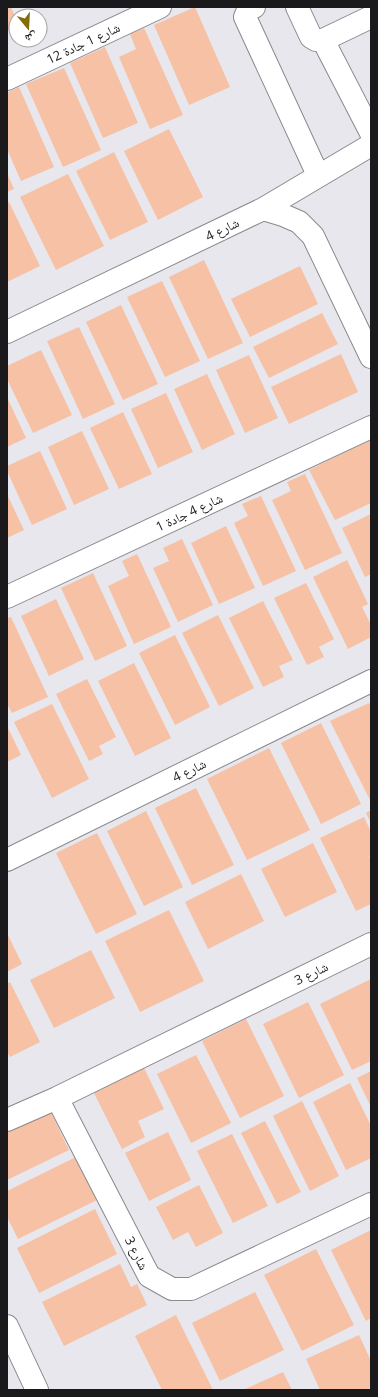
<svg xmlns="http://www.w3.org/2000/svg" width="378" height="1397" font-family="'Open Sans','Noto Naskh Arabic',sans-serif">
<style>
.building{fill:#f6c1a5}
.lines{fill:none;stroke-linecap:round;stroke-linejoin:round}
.minor-casing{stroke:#89898e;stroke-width:24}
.minor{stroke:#fff;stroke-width:22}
.labels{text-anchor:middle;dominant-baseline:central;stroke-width:4;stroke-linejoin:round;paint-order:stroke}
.street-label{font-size:13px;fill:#1a1a1c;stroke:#fff}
</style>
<rect width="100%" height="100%" fill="#e7e7ed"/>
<!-- building -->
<path class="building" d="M7,7h4l5,12v8l-9,4z
M195,7l35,80 -41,18 -35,-80z
M144,28l39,87 -33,14 -31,-72 17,-8 -6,-15z
M105,47l33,76 -35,15 -33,-75z
M64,68l37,82 -38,17 -37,-83z
M19,87l35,80 -33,14 -14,-32v-56z
M169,129l34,68 -45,23 -34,-69z
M114,152l34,70 -38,18 -34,-69z
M7,173l7,16 -7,3z
M68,174l36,72 -48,24 -36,-73z
M9,202l31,64 -33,16v-79z
M204,260l39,83 -35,16 -39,-82z
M300,266l18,38 -68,33 -19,-38z
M162,281l38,80 -35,16 -38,-80z
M121,305l37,79 -35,16 -37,-78z
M322,313l16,31 -69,34 -16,-31z
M79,327l36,77 -32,15 -36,-78z
M41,350l31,65 -39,18 -26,-54v-13z
M341,354l17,38 -69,32 -18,-37z
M249,355l29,63 -33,15 -29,-63z
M207,374l28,60 -33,16 -28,-61z
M166,393l27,59 -35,16 -27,-59z
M7,397l19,41 -19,9z
M123,412l29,62 -33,15 -29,-61z
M82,431l27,58 -35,16 -26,-58z
M371,439v64l-36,17 -26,-50z
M40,451l27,58 -35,16 -25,-54v-5z
M305,474l37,79 -37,17 -33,-70 19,-9 -4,-9z
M7,494l17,36 -17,8z
M261,496l35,75 -33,15 -29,-63 14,-7 -6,-12z
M371,514v60l-6,3 -23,-49z
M226,526l29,62 -36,16 -28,-61z
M182,539l31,66 -35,17 -25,-54 16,-7 -6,-13z
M137,554l34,73 -37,17 -26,-58 21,-10 -7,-15z
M347,560l21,44 -6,3 9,18v12l-23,12 -35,-72z
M93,573l34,73 -32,15 -34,-73z
M306,583l28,56 -15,8 5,10 -17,8 -33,-67z
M56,599l28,60 -35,17 -28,-60z
M263,601l30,59 -14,6 5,11 -21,10 -34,-69z
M218,615l36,73 -35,18 -37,-73z
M11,617l37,80 -36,16 -5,-9v-86z
M175,635l35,72 -35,18 -36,-72z
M134,663l37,75 -36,18 -37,-75z
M87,679l29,58 -17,9 4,8 -14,7 -33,-67z
M369,703l2,4v93h-1l-40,-79z
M52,704l37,75 -37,19 -38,-76z
M321,723l40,81 -40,20 -40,-81z
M7,726l14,29 -14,7z
M269,748l41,82 -63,30 -40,-81z
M196,788l38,77 -42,20 -37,-77z
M371,810v13l-5,-10z
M146,811l37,76 -39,19 -37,-75z
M364,817l7,15v23l-2,1 2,4v44l-15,7 -36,-73z
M97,833l40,81 -41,20 -40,-81z
M313,843l24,49 -52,25 -24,-48z
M241,874l23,47 -56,28 -23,-47z
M169,910l35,71 -64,31 -35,-71z
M7,933l15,31 -15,8z
M91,950l24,48 -61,30 -24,-48z
M371,979v82l-19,9 -32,-66z
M10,982l30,60 -30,15 -3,-5v-68z
M308,1002l36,73 -45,23 -36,-74z
M246,1019l38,77 -44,22 -38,-77z
M196,1055l35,68 -40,20 -34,-69z
M143,1066l21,43 -26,12 7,16 -23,12 -29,-58z
M371,1071v36l-14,-29z
M350,1083l21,43v32l-25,12 -33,-68z
M302,1101l37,75 -29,15 -37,-75z
M50,1111l19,39 -62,30v-48z
M265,1121l36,71 -24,12 -36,-71z
M168,1132l23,48 -42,21 -24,-48z
M232,1134l36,72 -35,17 -36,-72z
M76,1157l21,43 -79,39 -11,-22v-26z
M199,1185l24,48 -27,14 -8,-15 -15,8 -17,-33z
M95,1209l22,45 -78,39 -22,-45z
M371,1230v88l-5,3 -35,-71z
M316,1249l38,76 -52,26 -38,-76z
M120,1264l11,23 6,-3 10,21 -83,41 -22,-44z
M255,1292l29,58 -64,31 -28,-58z
M176,1315l37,75h-51l-27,-54z
M359,1335l12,26v29h-51l-14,-31z
M283,1372l9,18h-49z"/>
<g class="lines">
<defs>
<path id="minor" d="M254,7l-6,3 -3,7 73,158
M297,7l14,30 5,3h7l48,-23
M323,40l48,93
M7,79l153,-72
M263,209l20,6 16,7 14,14 58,121
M7,332l256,-123 108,-64
M7,597l364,-170
M7,860l364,-179
M57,1098l92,178 23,13h19l180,-85
M7,1120l50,-22 314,-154
M7,1326l30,64"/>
</defs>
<!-- minor casing -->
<use href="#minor" class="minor-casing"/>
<!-- minor -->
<use href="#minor" class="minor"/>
</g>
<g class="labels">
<!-- street labels -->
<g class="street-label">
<text transform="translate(83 43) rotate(-25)">شارع 1 جادة 12</text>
<text transform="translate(222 229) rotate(-26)">شارع 4</text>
<text transform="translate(189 512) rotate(-25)">شارع 4 جادة 1</text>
<text transform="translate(189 770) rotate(-26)">شارع 4</text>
<text transform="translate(311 973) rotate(-26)">شارع 3</text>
<text transform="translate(137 1253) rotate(63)">شارع 3</text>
</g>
</g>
<!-- border -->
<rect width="378" height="1397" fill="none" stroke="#1a1a1c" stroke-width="16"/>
<!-- north arrow -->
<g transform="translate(28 28) rotate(162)"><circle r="19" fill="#ffffff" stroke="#a3a3a4"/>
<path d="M0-3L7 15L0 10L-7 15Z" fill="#836c08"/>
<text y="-6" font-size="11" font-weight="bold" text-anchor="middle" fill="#1a1a1c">ش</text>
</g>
</svg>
